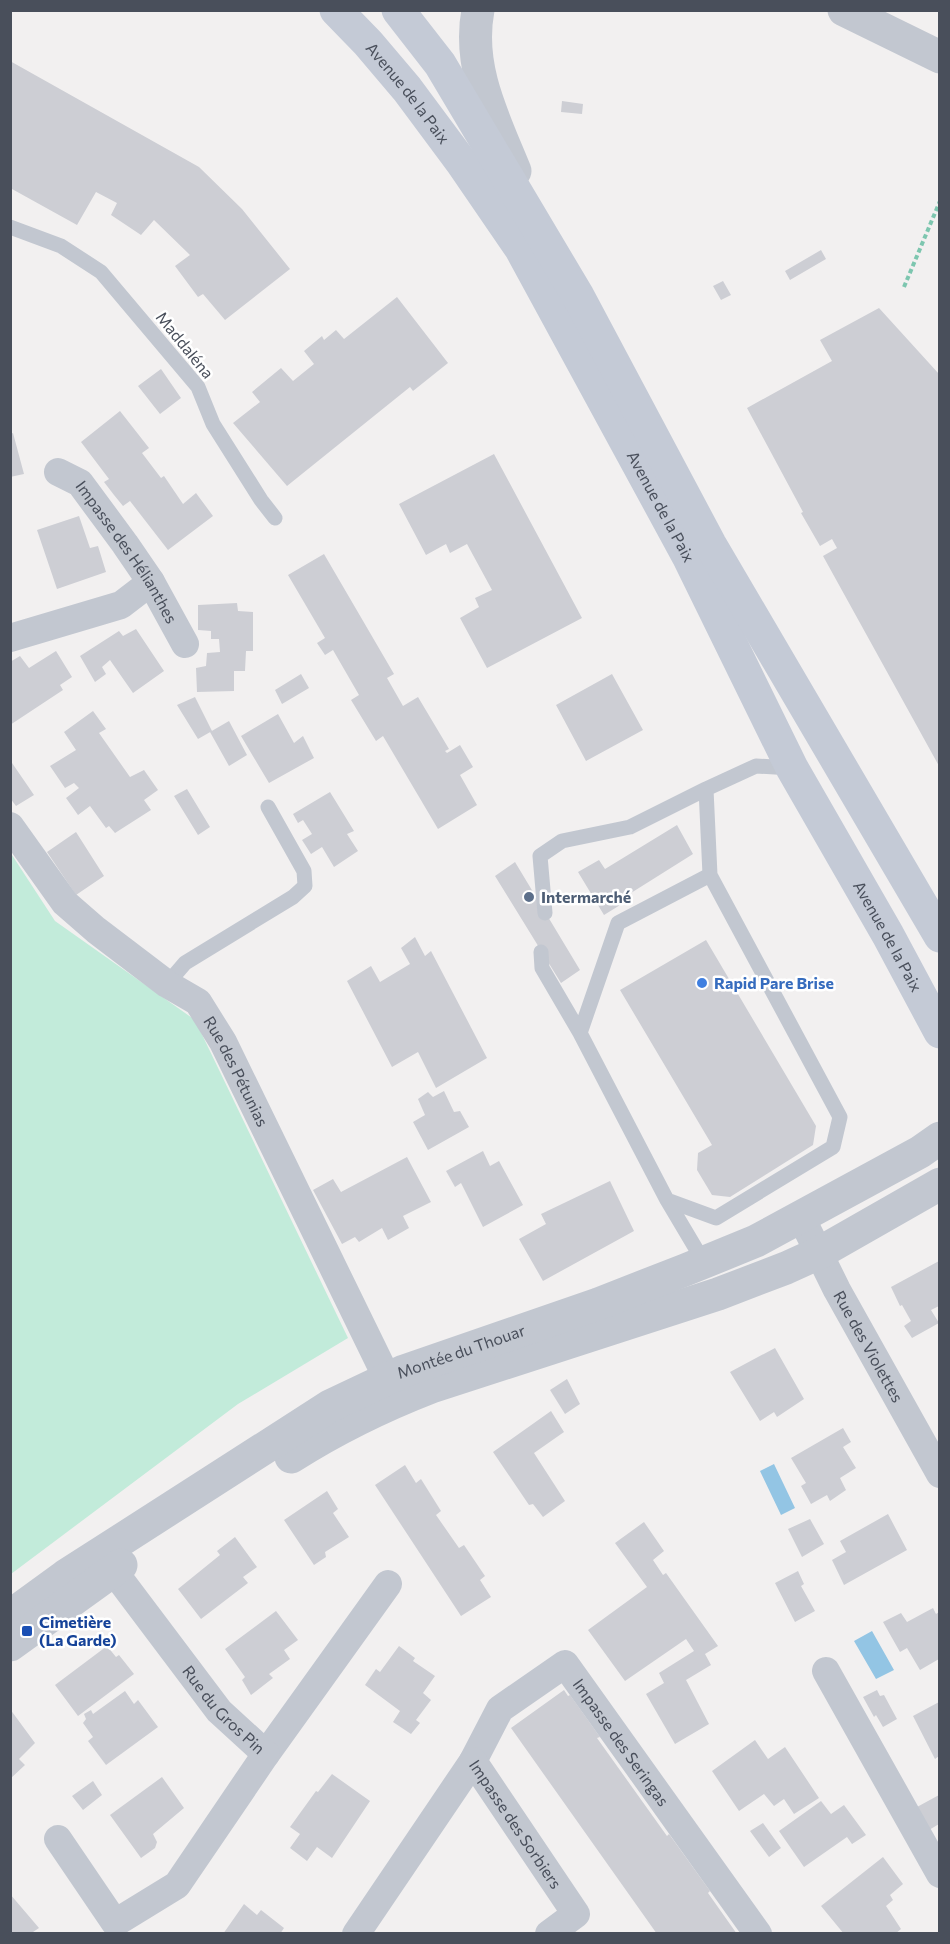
<svg xmlns="http://www.w3.org/2000/svg" width="950" height="1944" font-family="Commissioner,sans-serif">
  <rect width="100%" height="100%" fill="#f2f0f0"/>
  <!-- green -->
  <path fill="#c2ebda" d="M10,852L55,921L195,1020L348,1338L238,1404L11,1574Z"/>
  <!-- water -->
  <path fill="#93c5e4" d="M774,1464L795,1508L781,1515L760,1471Z
    M872,1631L894,1670L876,1679L854,1641Z"/>
  <!-- building -->
  <path fill="#cdced4" d="M10,61L199,167L242,209L290,269L225,320L203,294L198,297L175,266L190,255L154,220L141,235L111,215L117,203L96,192L77,225L12,189L10,193Z
    M562,101L583,104L582,114L561,112Z
    M821,250L826,259L790,280L785,271Z
    M723,281L731,295L721,300L713,286Z
    M397,297L448,363L413,391L410,387L287,486L233,423L260,402L252,392L281,368L293,381L314,364L304,351L322,336L324,340L336,330L344,339Z
    M879,308L939,374V766L823,556L837,548L832,539L820,546L801,513L803,512L747,408L832,361L820,340Z
    M161,369L181,398L160,414L138,386Z
    M120,411L149,448L142,453L161,478L164,476L183,504L196,493L213,516L168,550L130,501L123,506L114,495L104,482L109,479L81,442Z
    M13,433L24,474L10,477V434Z
    M494,454L582,618L487,668L460,618L479,607L475,598L492,590L467,544L450,553L446,544L426,555L399,504Z
    M79,516L90,548L98,546L106,572L57,589L37,530Z
    M324,554L394,674L387,678L403,706L418,697L449,749L445,751L447,753L460,745L473,767L460,775L477,805L438,829L383,736L376,741L351,700L359,695L333,650L325,655L317,643L325,638L288,575Z
    M237,603L238,611L253,612V651H246L245,671H234V691L197,692L196,668L206,666L207,653L220,652L219,639H211V631L198,630V605Z
    M136,629L164,671L133,693L110,660L102,667L106,674L95,682L80,656L119,631L123,636Z
    M56,651L72,677L60,685L63,690L10,725V662L20,656L29,668Z
    M301,674L309,688L282,704L275,690Z
    M612,674L643,730L586,761L556,705Z
    M195,697L212,731L198,739L177,705Z
    M93,711L106,729L99,733L130,777L144,770L158,790L144,800L151,810L115,833L109,826L106,828L90,806L78,815L66,798L79,788L74,783L65,788L50,766L76,750L64,732Z
    M278,714L294,743L303,736L314,758L269,783L241,736Z
    M229,721L247,755L229,766L210,732Z
    M10,760L34,795L16,806L10,798Z
    M187,789L210,827L198,835L174,796Z
    M330,792L354,831L347,834L358,851L334,867L322,847L311,854L302,840L312,834L303,820L298,823L293,814Z
    M677,825L693,854L623,898L625,902L604,915L578,872L599,860L605,869Z
    M76,832L104,876L76,895L47,852Z
    M515,862L580,970L561,983L495,876Z
    M415,937L425,956L431,951L487,1058L436,1088L418,1052L392,1067L347,981L371,966L380,982L410,964L401,948Z
    M706,940L816,1126L813,1145L730,1197L712,1195L697,1170L698,1153L712,1145L620,990Z
    M444,1091L454,1112L460,1111L469,1127L428,1150L413,1122L425,1115L418,1099L428,1092L433,1097Z
    M483,1151L490,1166L499,1161L523,1205L483,1227L461,1183L455,1187L446,1171Z
    M407,1157L431,1202L403,1216L409,1228L388,1240L382,1228L359,1242L355,1237L342,1244L313,1190L333,1179L341,1192Z
    M610,1181L634,1231L543,1281L519,1239L546,1224L541,1214Z
    M939,1261V1306L931,1310L939,1323L912,1338L904,1326L911,1321L902,1305L900,1306L891,1287Z
    M775,1348L804,1399L777,1417L774,1412L760,1421L730,1372Z
    M567,1379L580,1404L565,1414L550,1390Z
    M551,1411L564,1432L534,1453L565,1501L543,1517L533,1504L529,1505L493,1452Z
    M843,1428L851,1442L843,1447L856,1468L840,1478L846,1490L830,1501L827,1495L811,1504L801,1486L806,1483L791,1458Z
    M405,1465L416,1483L421,1479L441,1511L436,1515L459,1548L464,1545L485,1576L480,1580L491,1597L461,1616L375,1485Z
    M327,1491L338,1509L333,1513L349,1537L325,1552L326,1557L314,1565L284,1520Z
    M888,1514L907,1550L844,1585L832,1560L846,1552L840,1541Z
    M810,1519L824,1544L802,1557L788,1529Z
    M644,1522L664,1551L653,1560L663,1575L666,1573L718,1646L705,1654L711,1665L686,1680L709,1724L675,1744L646,1694L664,1683L659,1673L694,1651L686,1639L625,1681L588,1630L647,1587L615,1543Z
    M235,1537L257,1567L243,1577L248,1583L201,1619L178,1589L220,1555L217,1551Z
    M798,1571L804,1584L801,1586L815,1611L795,1622L775,1583Z
    M933,1608L936,1614L939,1612V1659L920,1670L907,1648L900,1652L883,1622L901,1613L907,1622Z
    M276,1611L298,1640L284,1650L290,1659L269,1674L273,1678L251,1695L242,1680L245,1677L225,1649Z
    M107,1646L116,1657L119,1655L134,1674L78,1716L55,1685Z
    M399,1646L415,1658L413,1661L435,1676L423,1693L431,1700L416,1720L420,1723L411,1734L393,1722L400,1711L365,1685L376,1669L380,1672Z
    M564,1690L568,1696L570,1695L600,1737L597,1738L667,1836L669,1834L710,1891L708,1893L737,1934H657L511,1728Z
    M877,1690L880,1696L884,1695L897,1719L883,1727L876,1715L874,1717L863,1697Z
    M125,1691L134,1704L138,1700L158,1727L106,1765L88,1741L93,1737L83,1723L86,1719L84,1714L91,1710L93,1714Z
    M939,1702V1756L935,1759L913,1716Z
    M10,1709L35,1743L19,1759L25,1765L10,1779Z
    M755,1740L768,1759L785,1747L819,1798L794,1814L784,1799L774,1806L764,1794L739,1811L712,1771Z
    M332,1774L370,1801L332,1858L317,1847L307,1861L290,1848L300,1834L290,1827L316,1791L318,1792Z
    M162,1777L184,1808L153,1834L157,1842L155,1848L141,1858L110,1815Z
    M93,1781L102,1795L83,1810L72,1796Z
    M939,1795V1824L929,1830L917,1807Z
    M821,1801L831,1814L844,1805L866,1835L852,1844L847,1837L804,1867L779,1831Z
    M763,1823L781,1848L769,1857L750,1831Z
    M883,1857L903,1884L890,1895L893,1900L886,1906L901,1929L895,1934H844L821,1906Z
    M10,1894L39,1928L33,1932L34,1934H10Z
    M244,1904L257,1915L261,1910L284,1928L280,1934H223Z"/>
  <g fill="none" stroke-linecap="round" stroke-linejoin="round">
    <!-- path -->
    <path stroke="#7dc6af" stroke-width="4" stroke-dasharray="4.5 3" stroke-linecap="butt" d="M904,287L940,201"/>
    <!-- service -->
    <path stroke="#c2c7d0" stroke-width="15" d="M10,227L61,246L101,272L198,387L213,424L261,500L275,518
      M545,913L540,856L562,841L630,827L706,789L756,766L792,768
      M541,952L542,968L580,1033
      M167,984L185,963L293,897L305,886L304,871L268,807
      M667,1200L716,1218L833,1147L840,1117L710,875
      M705,1264L667,1200L580,1033L618,923L710,875L706,789"/>
    <!-- minor -->
    <g stroke="#c2c7d0" stroke-width="28">
      <path id="s1" d="M58,472L80,483L125,544L151,582L185,644"/>
      <path d="M10,638L121,605L151,582"/>
      <path id="s2" d="M10,826L65,903L96,930L167,984L198,1002L223,1042L387,1378"/>
      <path id="s3" d="M801,1217L837,1290L940,1474"/>
      <path id="s4" d="M100,1553L219,1711L266,1754L388,1584"/>
      <path d="M826,1671L940,1874"/>
      <path id="s5" d="M473,1761L500,1709L565,1664L758,1934"/>
      <path d="M58,1839L115,1923L177,1885L266,1754"/>
      <path id="s6" d="M356,1934L473,1761L576,1914L549,1934"/>
    </g>
    <!-- tertiary -->
    <g stroke="#c2c7d0" stroke-width="33">
      <path d="M478,10C467,68 494,119 515,171"/>
      <path d="M844,10L940,57"/>
      <path d="M291,1457C335,1429 382,1406 431,1387L718,1294L786,1268L819,1253L940,1184"/>
      <path id="s7" d="M10,1616L65,1576L330,1406L404,1371L598,1304L685,1270L756,1241L920,1152L940,1138"/>
      <path d="M10,1645L121,1565"/>
    </g>
    <!-- secondary -->
    <g stroke="#c4cad6" stroke-width="33">
      <path id="s8" d="M336,10L368,43L407,89L462,163L521,249L688,556L792,768L888,935L940,1032"/>
      <path d="M398,10L440,64L578,296L710,544L940,936"/>
    </g>
  </g>
  <!-- markers -->
  <circle fill="#5c6f8a" stroke="#fff" stroke-width="2" cx="529" cy="897" r="6"/>
  <circle fill="#3f7fe0" stroke="#fff" stroke-width="2" cx="702" cy="983" r="6"/>
  <rect fill="#1a4fb4" stroke="#fff" stroke-width="2" x="21" y="1625" width="12" height="12" rx="3"/>
  <g text-anchor="middle" stroke-width="5" stroke-linejoin="round" paint-order="stroke">
    <!-- street labels -->
    <g font-size="16" fill="#494f5b" stroke="#fff">
      <text dy="6" stroke="none"><textPath href="#s8" startOffset="110">Avenue de la Paix</textPath></text>
      <text transform="translate(185 345) rotate(51)" y="6">Maddaléna</text>
      <text dy="6" stroke="none"><textPath href="#s8" startOffset="596">Avenue de la Paix</textPath></text>
      <text dy="6" stroke="none"><textPath href="#s1" startOffset="108">Impasse des Hélianthes</textPath></text>
      <text dy="6" stroke="none"><textPath href="#s8" startOffset="1082">Avenue de la Paix</textPath></text>
      <text dy="6" stroke="none"><textPath href="#s2" startOffset="340">Rue des Pétunias</textPath></text>
      <text dy="6" stroke="none"><textPath href="#s3" startOffset="146">Rue des Violettes</textPath></text>
      <text dy="6" stroke="none"><textPath href="#s7" startOffset="525">Montée du Thouar</textPath></text>
      <text dy="6" stroke="none"><textPath href="#s4" startOffset="200">Rue du Gros Pin</textPath></text>
      <text dy="6" stroke="none"><textPath href="#s5" startOffset="234">Impasse des Seringas</textPath></text>
      <text dy="6" stroke="none"><textPath href="#s6" startOffset="285">Impasse des Sorbiers</textPath></text>
    </g>
    <!-- service labels -->
    <g font-size="16" font-weight="bold" fill="#4e5e75" stroke="#fff" text-anchor="start">
      <text x="541" y="903">Intermarché</text>
    </g>
    <!-- shop labels -->
    <g font-size="16" font-weight="bold" fill="#366cbe" stroke="#fff" text-anchor="start">
      <text x="714" y="989">Rapid Pare Brise</text>
    </g>
    <!-- transit labels -->
    <g font-size="16" font-weight="bold" fill="#164399" stroke="#fff" text-anchor="start">
      <text x="39" y="1628">Cimetière<tspan x="39" dy="18">(La Garde)</tspan></text>
    </g>
  </g>
  <!-- border -->
  <rect width="950" height="1944" fill="none" stroke="#494f5b" stroke-width="24"/>
</svg>
